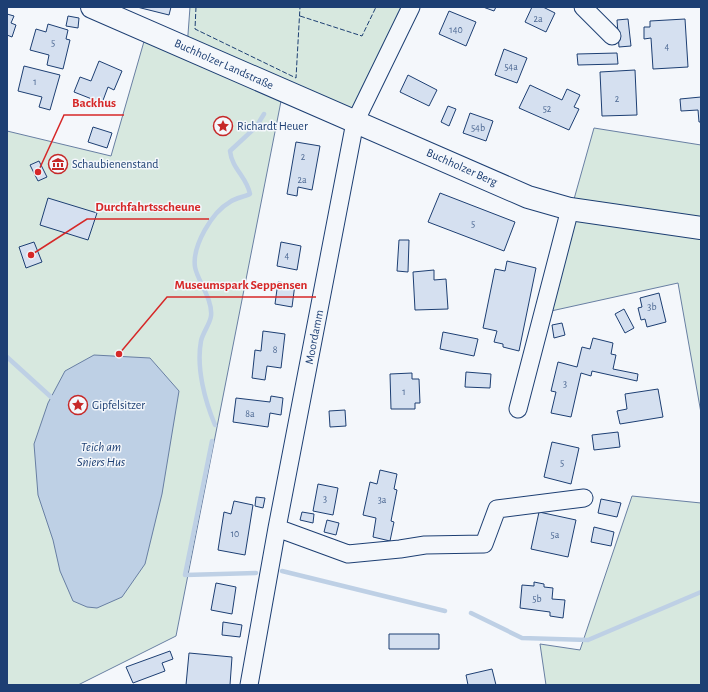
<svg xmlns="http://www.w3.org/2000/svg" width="708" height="692" font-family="'Alegreya Sans',sans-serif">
  <rect width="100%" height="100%" fill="#f4f7fb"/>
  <!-- green -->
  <path fill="#d7e8df" stroke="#687fa3" d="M190,7H411L355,122L283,91L176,636L78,685H7V131L111,156L147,31L187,48Z
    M594,128L701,145V413L678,283L542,313Z
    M632,496L701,503V685H546L540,644L580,650Z"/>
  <!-- water -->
  <path fill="#bed0e5" stroke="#687fa3" d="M94,355L150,358L179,391L162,494L145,564L122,597L97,608L87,607L73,601L60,571L53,540L38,495L34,444L48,403L65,371Z"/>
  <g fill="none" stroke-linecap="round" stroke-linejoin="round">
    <!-- stream -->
    <path stroke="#bed0e5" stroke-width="4.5" d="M7,357L51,397
      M215,425C205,401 196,368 201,341C203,332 210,324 211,316C213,299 197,280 195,267C192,246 212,212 230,202C235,198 244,197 250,194C247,177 232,169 230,151L256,127L264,114
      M212,441L185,575L256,573
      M282,571L445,611
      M471,613L522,638L588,640L701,592"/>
  </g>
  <!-- building -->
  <path fill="#d5e0f0" stroke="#1d3f73" d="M137,7H171L169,15Z
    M483,7H496L494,11Z
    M532,7H543L555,13L546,32L525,22Z
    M449,11L476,22L466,46L439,34Z
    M7,14L14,16L11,23L16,25L12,37L7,35Z
    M68,16L79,18L78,28L66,26Z
    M628,19L631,46L619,47L617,20Z
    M685,19L688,67L653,69L651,38L644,39V27H650V21Z
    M48,24L68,30L66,39L70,40L63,69L47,65L49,55L30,50L36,29L46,32Z
    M504,49L527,58L517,83L495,75Z
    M617,53L618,64L578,65L577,54Z
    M99,61L122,71L114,90L108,87L102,103L74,92L80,77L91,81Z
    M24,66L60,75L50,110L39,107L42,97L18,91Z
    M635,70L637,115L602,116L600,72Z
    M408,75L437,90L429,106L400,92Z
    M530,85L562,100L567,89L580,95L574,107L579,109L569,130L519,108Z
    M701,97V122H699L698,110L681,111L680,99Z
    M448,106L456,109L449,126L441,122Z
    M470,113L493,121L486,141L463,133Z
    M93,127L112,133L107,148L88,142Z
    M296,142L320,146L312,190L298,187L297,196L287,194Z
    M58,155L62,171L58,172L53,157Z
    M39,161L47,177L38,181L30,165Z
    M440,193L515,222L504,251L428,222Z
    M48,198L97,213L88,240L40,225Z
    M399,240H409L408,272L397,271Z
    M34,242L42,262L26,268L19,247Z
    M281,242L301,246L297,270L277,266Z
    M507,261L536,268L519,351L503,347V344L494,342L497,331L483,328L495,269L505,271Z
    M434,270V280L446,279L448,309L415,310L413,272Z
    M278,282L295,284L292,307L275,304Z
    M659,293L666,322L647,327L645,319L641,320L638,308L642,307L640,298Z
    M624,309L634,328L625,333L615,314Z
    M562,323L565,335L554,338L552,325Z
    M263,331L285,334L281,368L267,366L265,380L252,378L255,350L261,351Z
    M443,332L478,339L474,356L440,349Z
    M593,338L613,343L611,354L616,355L613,369L638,374L637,381L592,371L591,376L581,373L571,417L551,413L556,392L551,391L558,362L577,367L582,347L590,349Z
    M466,372L491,374L490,388L465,387Z
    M412,373V379H419L420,403H415V409H391L390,374Z
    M658,389L663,417L620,424L617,411L627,409L625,394Z
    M271,396L283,398L281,415L270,413L268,427L233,422L236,398L270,402Z
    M345,410L346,426L330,427L329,411Z
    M618,432L620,447L594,450L592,435Z
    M552,442L579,448L571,484L544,477Z
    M380,470L397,474L394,489L397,490L391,521L394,522L390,541L373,537L376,518L363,515L370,482L377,484Z
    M318,484L338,488L333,515L313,511Z
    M256,497L265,498L263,508L255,506Z
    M601,499L621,503L617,517L598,513Z
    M234,501L253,505L245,555L218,550L224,512L231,514Z
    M302,512L314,514L313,523L300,520Z
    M539,512L576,520L568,557L531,549Z
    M327,520L339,523L336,535L324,532Z
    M594,527L614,532L611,546L591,542Z
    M534,582L544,584V587L553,588L552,599L565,600L563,618L550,616V612L520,608L522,585L534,586Z
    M216,583L236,587L232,614L211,610Z
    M223,622L242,625L240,637L222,635Z
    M389,634H439V649H389Z
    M170,651L173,659L162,663L165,671L133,683L126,667Z
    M189,653L232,657L230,685H186Z
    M492,669L496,685H468L466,675Z"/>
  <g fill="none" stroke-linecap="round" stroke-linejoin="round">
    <!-- minor casing -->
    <g stroke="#1d3f73" stroke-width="19">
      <path id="minor" d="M583,7L612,36
        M518,409L570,209
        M277,528L348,554L400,549L425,545L484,544L497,509L584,498
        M249,685L277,528L355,122L411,7"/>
    </g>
    <!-- major casing -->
    <g stroke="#1d3f73" stroke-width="24">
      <path id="major" d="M92,7L528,197L570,209L701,228"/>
    </g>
    <!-- minor -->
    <use href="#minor" stroke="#f4f7fb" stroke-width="17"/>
    <!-- major -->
    <use href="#major" stroke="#f4f7fb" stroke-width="22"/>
    <!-- fence -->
    <path stroke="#1d3f73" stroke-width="1" stroke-dasharray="5 2" stroke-linecap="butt" d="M196,7L195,29L296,78L300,7
      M300,16L362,36L376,7"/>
  </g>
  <!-- icons -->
  <defs>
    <g id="sight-ring" transform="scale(1)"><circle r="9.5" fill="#f4f7fb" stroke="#c62828" stroke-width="1.5"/><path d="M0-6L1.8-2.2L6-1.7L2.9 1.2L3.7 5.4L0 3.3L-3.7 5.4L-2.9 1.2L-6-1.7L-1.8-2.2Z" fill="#c62828"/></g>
    <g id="museum-ring" transform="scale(1)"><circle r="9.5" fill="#f4f7fb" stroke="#c62828" stroke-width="1.5"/><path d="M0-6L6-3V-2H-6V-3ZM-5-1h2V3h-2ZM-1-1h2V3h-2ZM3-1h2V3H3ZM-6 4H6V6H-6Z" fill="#c62828"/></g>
  </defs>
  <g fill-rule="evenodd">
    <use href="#sight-ring" x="223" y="126"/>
    <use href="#museum-ring" x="58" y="164"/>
    <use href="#sight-ring" x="78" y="405"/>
  </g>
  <g text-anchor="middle" stroke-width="3" stroke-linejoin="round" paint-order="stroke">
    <!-- number labels -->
    <g font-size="10" fill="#4b6792">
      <text x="538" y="22">2a</text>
      <text x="456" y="33">140</text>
      <text x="53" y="46">5</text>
      <text x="667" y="50">4</text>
      <text x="511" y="70">54a</text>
      <text x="35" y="85">1</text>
      <text x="617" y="102">2</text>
      <text x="547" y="112">52</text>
      <text x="478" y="131">54b</text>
      <text x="303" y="160">2</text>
      <text x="302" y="183">2a</text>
      <text x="473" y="227">5</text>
      <text x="287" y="259">4</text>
      <text x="652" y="310">3b</text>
      <text x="275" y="353">8</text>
      <text x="565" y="387">3</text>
      <text x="404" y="395">1</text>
      <text x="250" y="417">8a</text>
      <text x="562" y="466">5</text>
      <text x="325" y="502">3</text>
      <text x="382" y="503">3a</text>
      <text x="235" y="537">10</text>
      <text x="555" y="538">5a</text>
      <text x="537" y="602">5b</text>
    </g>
    <!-- street labels -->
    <g font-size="12" fill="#1d3f73" stroke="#f4f7fb">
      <text transform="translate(224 64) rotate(24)" y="4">Buchholzer Landstraße</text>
      <text transform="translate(462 167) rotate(24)" y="4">Buchholzer Berg</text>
      <text transform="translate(314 337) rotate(-79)" y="4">Moordamm</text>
    </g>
    <!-- poi labels -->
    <g font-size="12" fill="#1d3f73" stroke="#f4f7fb" text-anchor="start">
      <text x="237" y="130">Richardt Heuer</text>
      <text x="72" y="168">Schaubienenstand</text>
      <text x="92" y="409">Gipfelsitzer</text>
    </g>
    <!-- water labels -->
    <g font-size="13" font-style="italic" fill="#1d3f73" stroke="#f4f7fb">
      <text x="101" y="451">Teich am<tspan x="101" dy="15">Sniers Hus</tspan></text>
    </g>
  </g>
  <!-- callouts -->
  <path fill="none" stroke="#d62828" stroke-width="1.5" d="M38 172L64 115H124M31 255L87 219H209M119 354L167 297H316"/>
  <g fill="#d62828" stroke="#f4f7fb" stroke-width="1.5">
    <circle cx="38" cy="172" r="4"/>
    <circle cx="31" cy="255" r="4"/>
    <circle cx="119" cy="354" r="4"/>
  </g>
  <g font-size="13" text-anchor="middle" font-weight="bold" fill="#d62828" stroke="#f4f7fb" stroke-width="3" stroke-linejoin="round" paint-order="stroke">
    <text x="94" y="107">Backhus</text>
    <text x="148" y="211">Durchfahrtsscheune</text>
    <text x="241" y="289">Museumspark Seppensen</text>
  </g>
  <!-- border -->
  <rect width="708" height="692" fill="none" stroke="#1d3f73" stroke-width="16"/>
</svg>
